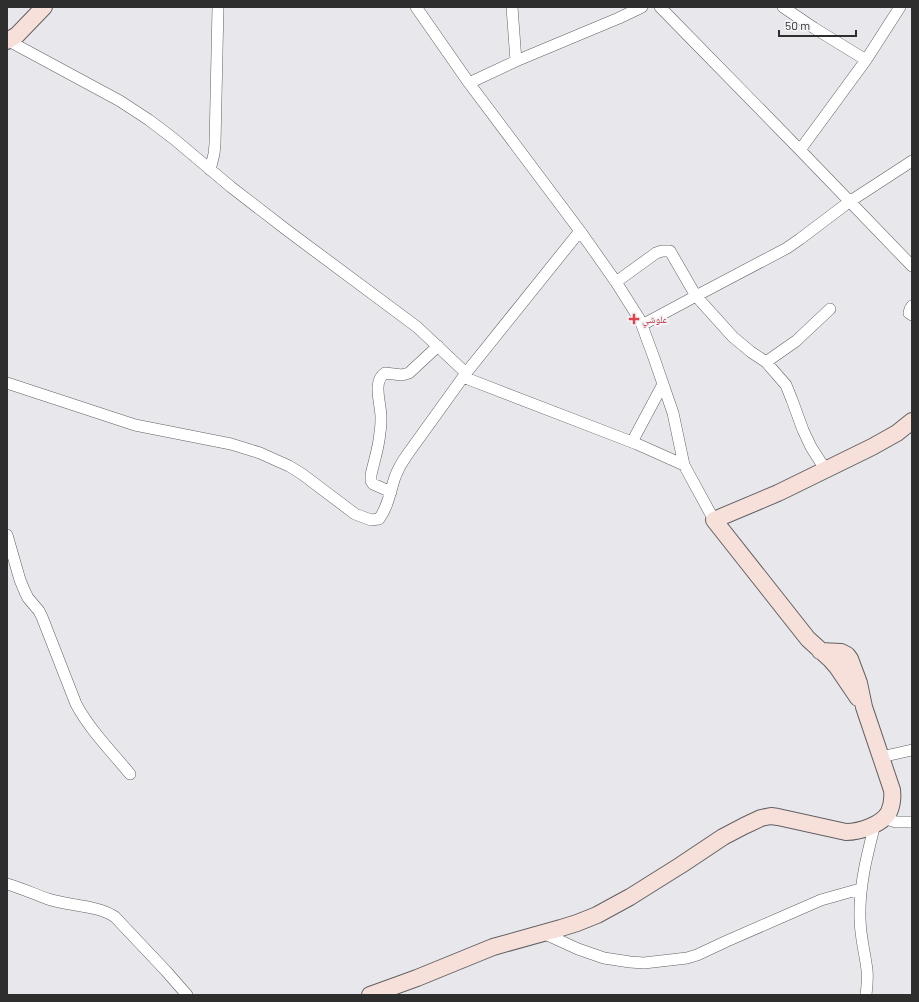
<svg xmlns="http://www.w3.org/2000/svg" width="919" height="1002" font-family="Barlow,'Noto Naskh Arabic',sans-serif">
  <rect width="100%" height="100%" fill="#e8e8ec"/>
  <g fill="none" stroke-linecap="round" stroke-linejoin="round">
    <!-- street casing -->
    <g stroke="#616164" stroke-width="12">
      <path id="street" d="M416,7L469,83L580,231L616,282L640,320L654,358L673,413L684,465L714,520
        M512,7L516,61
        M660,7L800,150L912,266
        M783,7L814,28L866,60
        M7,40L120,101L149,120L174,139L231,187L288,231L417,327L466,373
        M469,83L516,61L619,18L642,7
        M800,150L866,60L900,7
        M210,170L214,154L215,144L218,7
        M616,282L656,253L662,251H670L696,296L733,337L751,352L766,362L786,385L792,400L803,430L811,447L825,469
        M912,306L910,309L909,313L912,315
        M642,325L696,296L787,248L800,239L849,202L912,161
        M766,362L796,341L830,309
        M463,377L637,444L684,465
        M7,383L135,425L231,444L260,453L289,466L302,474L355,514L371,520L379,519C388,507 390,492 395,477C398,469 402,462 407,455L466,373L580,231
        M632,442L663,384
        M391,492L373,484L371,481V475C374,461 379,447 380,432C381,427 381,422 381,417C381,404 372,381 385,373L402,375L409,373L438,346
        M7,535L20,580L25,592L28,598L39,611L42,617L76,704C90,730 111,751 130,774
        M881,757L912,750
        M884,818L896,822H912
        M7,884C21,888 34,894 48,899C69,906 98,905 115,917L166,971L187,995
        M543,933L578,949L604,958L630,962L644,963L687,958L697,955L727,941L782,917L821,900L860,889
        M866,995C867,987 868,979 867,970C865,953 860,936 860,918C859,886 867,855 875,824"/>
    </g>
    <!-- secondary casing -->
    <g stroke="#616164" stroke-width="18">
      <path id="secondary" d="M7,41L17,35L44,7
        M858,698L837,667L830,659L808,639L714,520L778,493L872,447L897,433L912,421
        M370,995L417,978L493,947L561,928L577,923L597,915L630,897L681,865L723,837L744,826L761,818L771,816L778,817L846,832C859,832 882,825 889,812C892,805 893,798 892,790L864,707L859,683L850,659L847,655L841,652L820,651"/>
    </g>
    <!-- street -->
    <use href="#street" stroke="#fff" stroke-width="11"/>
    <!-- secondary -->
    <use href="#secondary" stroke="#f7dfda" stroke-width="16"/>
  </g>
  <!-- markers -->
  <path fill="#e0444e" stroke="#f5f5f9" stroke-width="1.5" d="M632 313h4v4h4v4h-4v4h-4v-4h-4v-4h4z"/>
  <g text-anchor="middle" stroke-width="4" stroke-linejoin="round" paint-order="stroke">
    <!-- health labels -->
    <g font-size="10" fill="#be3a42" stroke="#f5f5f9" text-anchor="start">
      <text x="642" y="323">علوشي</text>
    </g>
  </g>
  <!-- border -->
  <rect width="919" height="1002" fill="none" stroke="#2e2e2f" stroke-width="16"/>
  <!-- scale -->
  <path d="M779 30v6h77v-6" fill="none" stroke="#2e2e2f" stroke-width="2"/>
  <text x="785" y="30" font-size="12" fill="#2e2e2f" stroke="#f5f5f9" stroke-width="3" paint-order="stroke">50 m</text>
</svg>
